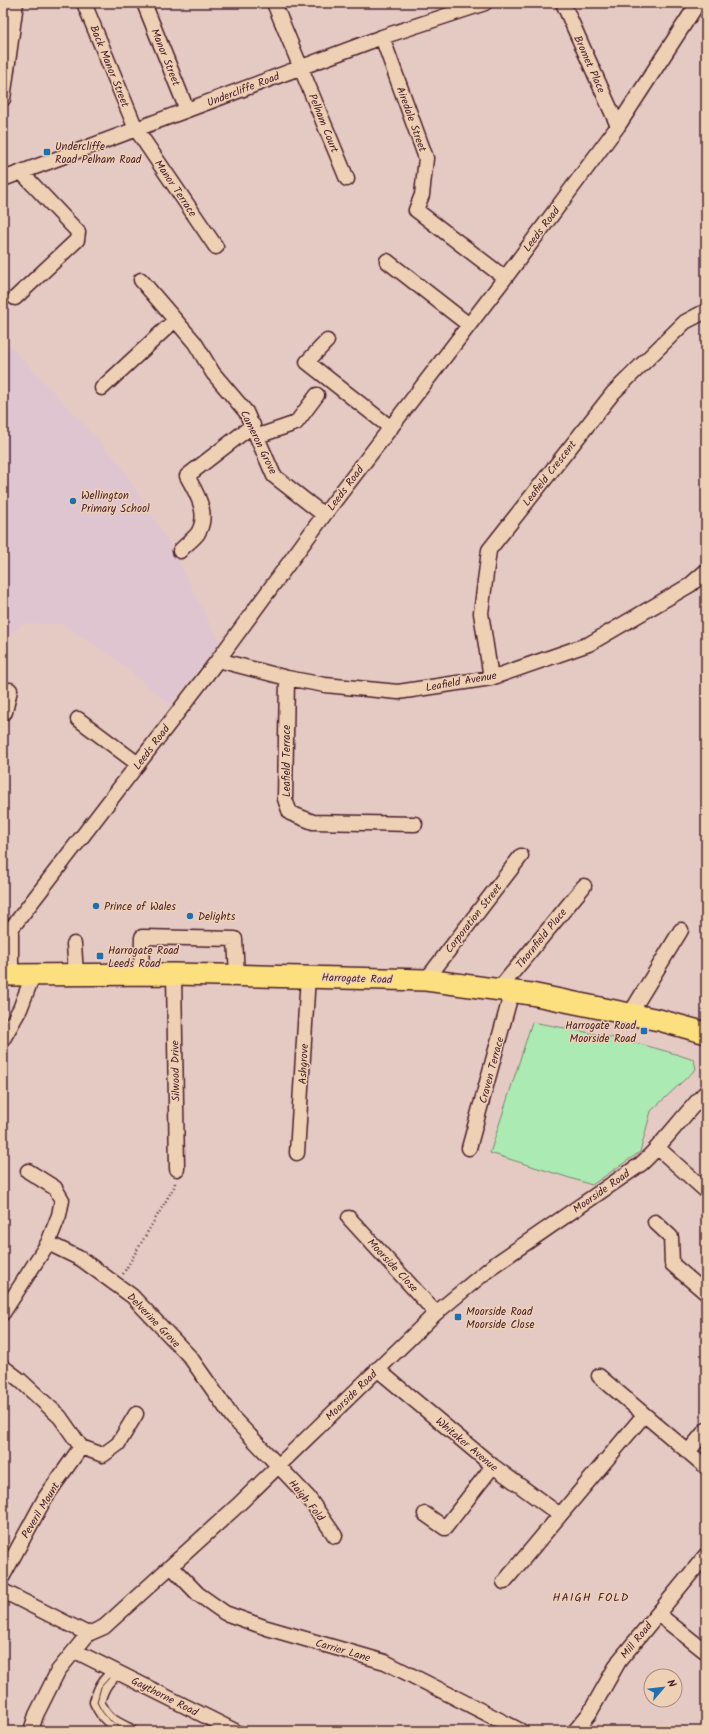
<svg xmlns="http://www.w3.org/2000/svg" width="709" height="1734" font-family="Kalam,sans-serif">
  <rect width="100%" height="100%" fill="#e5cac4"/>
  <filter id="ink" filterUnits="userSpaceOnUse"><feTurbulence type="fractalNoise" baseFrequency=".025" numOctaves="2"/><feDisplacementMap in="SourceGraphic" scale="8" xChannelSelector="R" yChannelSelector="G"/><feConvolveMatrix kernelMatrix="1 2 1 2 8 2 1 2 1" color-interpolation-filters="sRGB"/></filter>
  <g filter="url(#ink)">
    <!-- built -->
    <path fill="#dfc5cf" d="M3,338L118,461L168,541L220,643L170,705L113,657L61,624H23L3,641Z"/>
    <!-- green -->
    <path fill="#abeab2" stroke="#7a846e" d="M532,1022C587,1032 642,1042 694,1060L696,1069L651,1111L640,1152L592,1185L490,1153Z"/>
    <g fill="none" stroke-linecap="round" stroke-linejoin="round">
      <!-- minor casing -->
      <g stroke="#4a1f2b" stroke-width="17">
        <path id="minor" d="M84,3L136,129L216,247
          M144,3L187,110
          M274,3L347,179
          M563,3L618,126
          M382,37L426,158L422,195L416,210L505,278
          M3,99L16,3
          M3,179L382,37L485,3
          M387,261L469,325
          M141,280L195,343L213,373L246,412L274,476L324,515
          M15,298L77,240L78,232L21,172
          M327,341L307,362L391,428
          M102,388L175,320
          M258,436L296,423L317,395
          M180,551C185,545 194,539 198,533C210,513 196,493 187,476L253,425
          M218,660L287,678L325,685L398,692L491,678L589,644L690,585L706,571
          M287,678L285,799L290,813L313,822L415,824
          M491,678L481,613L489,550L613,393L685,322L706,311
          M3,713L5,712L10,690
          M78,719L138,764
          M74,944L76,974
          M141,974L142,937L235,939L237,975
          M174,974L177,1169
          M11,975V929L218,660L324,515L505,278L618,126L698,3
          M426,980L521,856
          M499,989L584,886
          M630,1014L681,930
          M3,1039L20,1009L33,975
          M469,1148L512,991
          M658,1148L706,1191
          M297,1153L308,976
          M28,1171L55,1188L62,1200L59,1215L48,1243
          M349,1218L436,1313
          M655,1222L671,1237L672,1264L706,1293
          M3,1313L48,1243L81,1259L132,1296L190,1357L233,1418L308,1497L335,1536
          M3,1367L20,1380L60,1417L81,1447L45,1498L3,1576
          M377,1369L493,1466L560,1515
          M599,1376L706,1467
          M81,1447L103,1455L118,1444L136,1414
          M688,1452L706,1430
          M425,1514L445,1528L493,1466
          M171,1566L198,1594L225,1613L267,1628L385,1662L521,1731
          M504,1582L644,1415
          M3,1591L88,1634
          M658,1614L706,1652
          M75,1651L235,1731
          M117,1672C105,1680 101,1688 97,1702C105,1719 112,1723 129,1731
          M31,1731L36,1715L58,1671L88,1634L104,1627L237,1506L436,1313L494,1265L641,1164C665,1142 683,1115 706,1092
          M575,1731L589,1714L619,1661L706,1555"/>
      </g>
      <!-- highway casing -->
      <g stroke="#4a1f2b" stroke-width="24">
        <path id="highway" d="M3,975L174,974L426,980L531,994L659,1020L706,1033"/>
      </g>
      <!-- path -->
      <path stroke="#4a1f2b" stroke-width="2.5" stroke-dasharray="1 3" stroke-linecap="butt" d="M123,1274L174,1187L175,1183"/>
      <!-- minor -->
      <use href="#minor" stroke="#eed1b5" stroke-width="14"/>
      <!-- highway -->
      <use href="#highway" stroke="#fce080" stroke-width="21"/>
      <!-- tram -->
      <path stroke="#4a1f2b" stroke-width="1" d="M109,1678L101,1687L97,1702C105,1719 112,1723 129,1731"/>
    </g>
  </g>
  <!-- markers -->
  <g fill="#1f6fb2" stroke="#eed1b5" stroke-width="1.5">
    <rect x="43" y="148" width="8" height="8" rx="2"/>
    <circle cx="73" cy="501" r="4"/>
    <circle cx="96" cy="906" r="4"/>
    <circle cx="190" cy="916" r="4"/>
    <rect x="96" y="952" width="8" height="8" rx="2"/>
    <rect x="640" y="1027" width="8" height="8" rx="2"/>
    <rect x="454" y="1313" width="8" height="8" rx="2"/>
  </g>
  <g text-anchor="middle" stroke-width="3" stroke-linejoin="round" paint-order="stroke">
    <!-- street labels -->
    <g font-size="11" fill="#4a1f2b" stroke="#eed1b5">
      <text transform="translate(166 57) rotate(68)" y="4">Manor Street</text>
      <text transform="translate(590 64) rotate(66)" y="4">Bromet Place</text>
      <text transform="translate(110 66) rotate(68)" y="4">Back Manor Street</text>
      <text transform="translate(243 89) rotate(-21)" y="4">Undercliffe Road</text>
      <text transform="translate(412 119) rotate(70)" y="4">Airedale Street</text>
      <text transform="translate(324 123) rotate(68)" y="4">Pelham Court</text>
      <text transform="translate(176 188) rotate(56)" y="4">Manor Terrace</text>
      <text transform="translate(541 229) rotate(-53)" y="4">Leeds Road</text>
      <text transform="translate(259 442) rotate(64)" y="4">Cameron Grove</text>
      <text transform="translate(549 473) rotate(-52)" y="4">Leafield Crescent</text>
      <text transform="translate(345 488) rotate(-53)" y="4">Leeds Road</text>
      <text transform="translate(461 681) rotate(-10)" y="4">Leafield Avenue</text>
      <text transform="translate(151 747) rotate(-53)" y="4">Leeds Road</text>
      <text transform="translate(286 761) rotate(-90)" y="4">Leafield Terrace</text>
      <text transform="translate(473 918) rotate(-52)" y="4">Corporation Street</text>
      <text transform="translate(541 938) rotate(-51)" y="4">Thornfield Place</text>
      <text transform="translate(357 978) rotate(2)" y="4">Harrogate Road</text>
      <text transform="translate(303 1064) rotate(-87)" y="4">Ashgrove</text>
      <text transform="translate(491 1070) rotate(-75)" y="4">Craven Terrace</text>
      <text transform="translate(175 1071) rotate(-91)" y="4">Silwood Drive</text>
      <text transform="translate(601 1191) rotate(-35)" y="4">Moorside Road</text>
      <text transform="translate(393 1265) rotate(47)" y="4">Moorside Close</text>
      <text transform="translate(154 1320) rotate(46)" y="4">Delverine Grove</text>
      <text transform="translate(351 1395) rotate(-44)" y="4">Moorside Road</text>
      <text transform="translate(467 1444) rotate(40)" y="4">Whitaker Avenue</text>
      <text transform="translate(307 1500) rotate(51)" y="4">Haigh Fold</text>
      <text transform="translate(40 1510) rotate(-59)" y="4">Peveril Mount</text>
      <text transform="translate(636 1640) rotate(-51)" y="4">Mill Road</text>
      <text transform="translate(343 1650) rotate(16)" y="4">Carrier Lane</text>
      <text transform="translate(165 1696) rotate(27)" y="4">Gaythorne Road</text>
    </g>
    <!-- poi labels -->
    <g font-size="11" fill="#4a1f2b" stroke="#eed1b5" text-anchor="start">
      <text x="55" y="150">Undercliffe<tspan x="55" dy="13">Road Pelham Road</tspan></text>
      <text x="81" y="499">Wellington<tspan x="81" dy="13">Primary School</tspan></text>
      <text x="104" y="910">Prince of Wales</text>
      <text x="198" y="920">Delights</text>
      <text x="108" y="954">Harrogate Road<tspan x="108" dy="13">Leeds Road</tspan></text>
      <text x="636" y="1029" text-anchor="end">Harrogate Road<tspan x="636" dy="13">Moorside Road</tspan></text>
      <text x="466" y="1315">Moorside Road<tspan x="466" dy="13">Moorside Close</tspan></text>
    </g>
    <!-- neighbourhood labels -->
    <g font-size="12" letter-spacing="1" fill="#4a1f2b" stroke="#eed1b5">
      <text x="591" y="1601">HAIGH FOLD</text>
    </g>
  </g>
  <!-- margin -->
  <rect width="709" height="1734" fill="none" stroke="#eed1b5" stroke-width="16"/>
  <rect x="8" y="8" width="693" height="1718" fill="none" stroke="#4a1f2b" stroke-width="1.5" filter="url(#ink)"/>
  <!-- north arrow -->
  <g transform="translate(663 1688) rotate(62)"><circle r="19" fill="#eed1b5" stroke="#ac8a7e"/>
  <path d="M0-3L7 15L0 10L-7 15Z" fill="#1f6fb2"/>
  <text y="-6" font-size="11" font-weight="bold" text-anchor="middle" fill="#4a1f2b">N</text>
  </g>
</svg>
